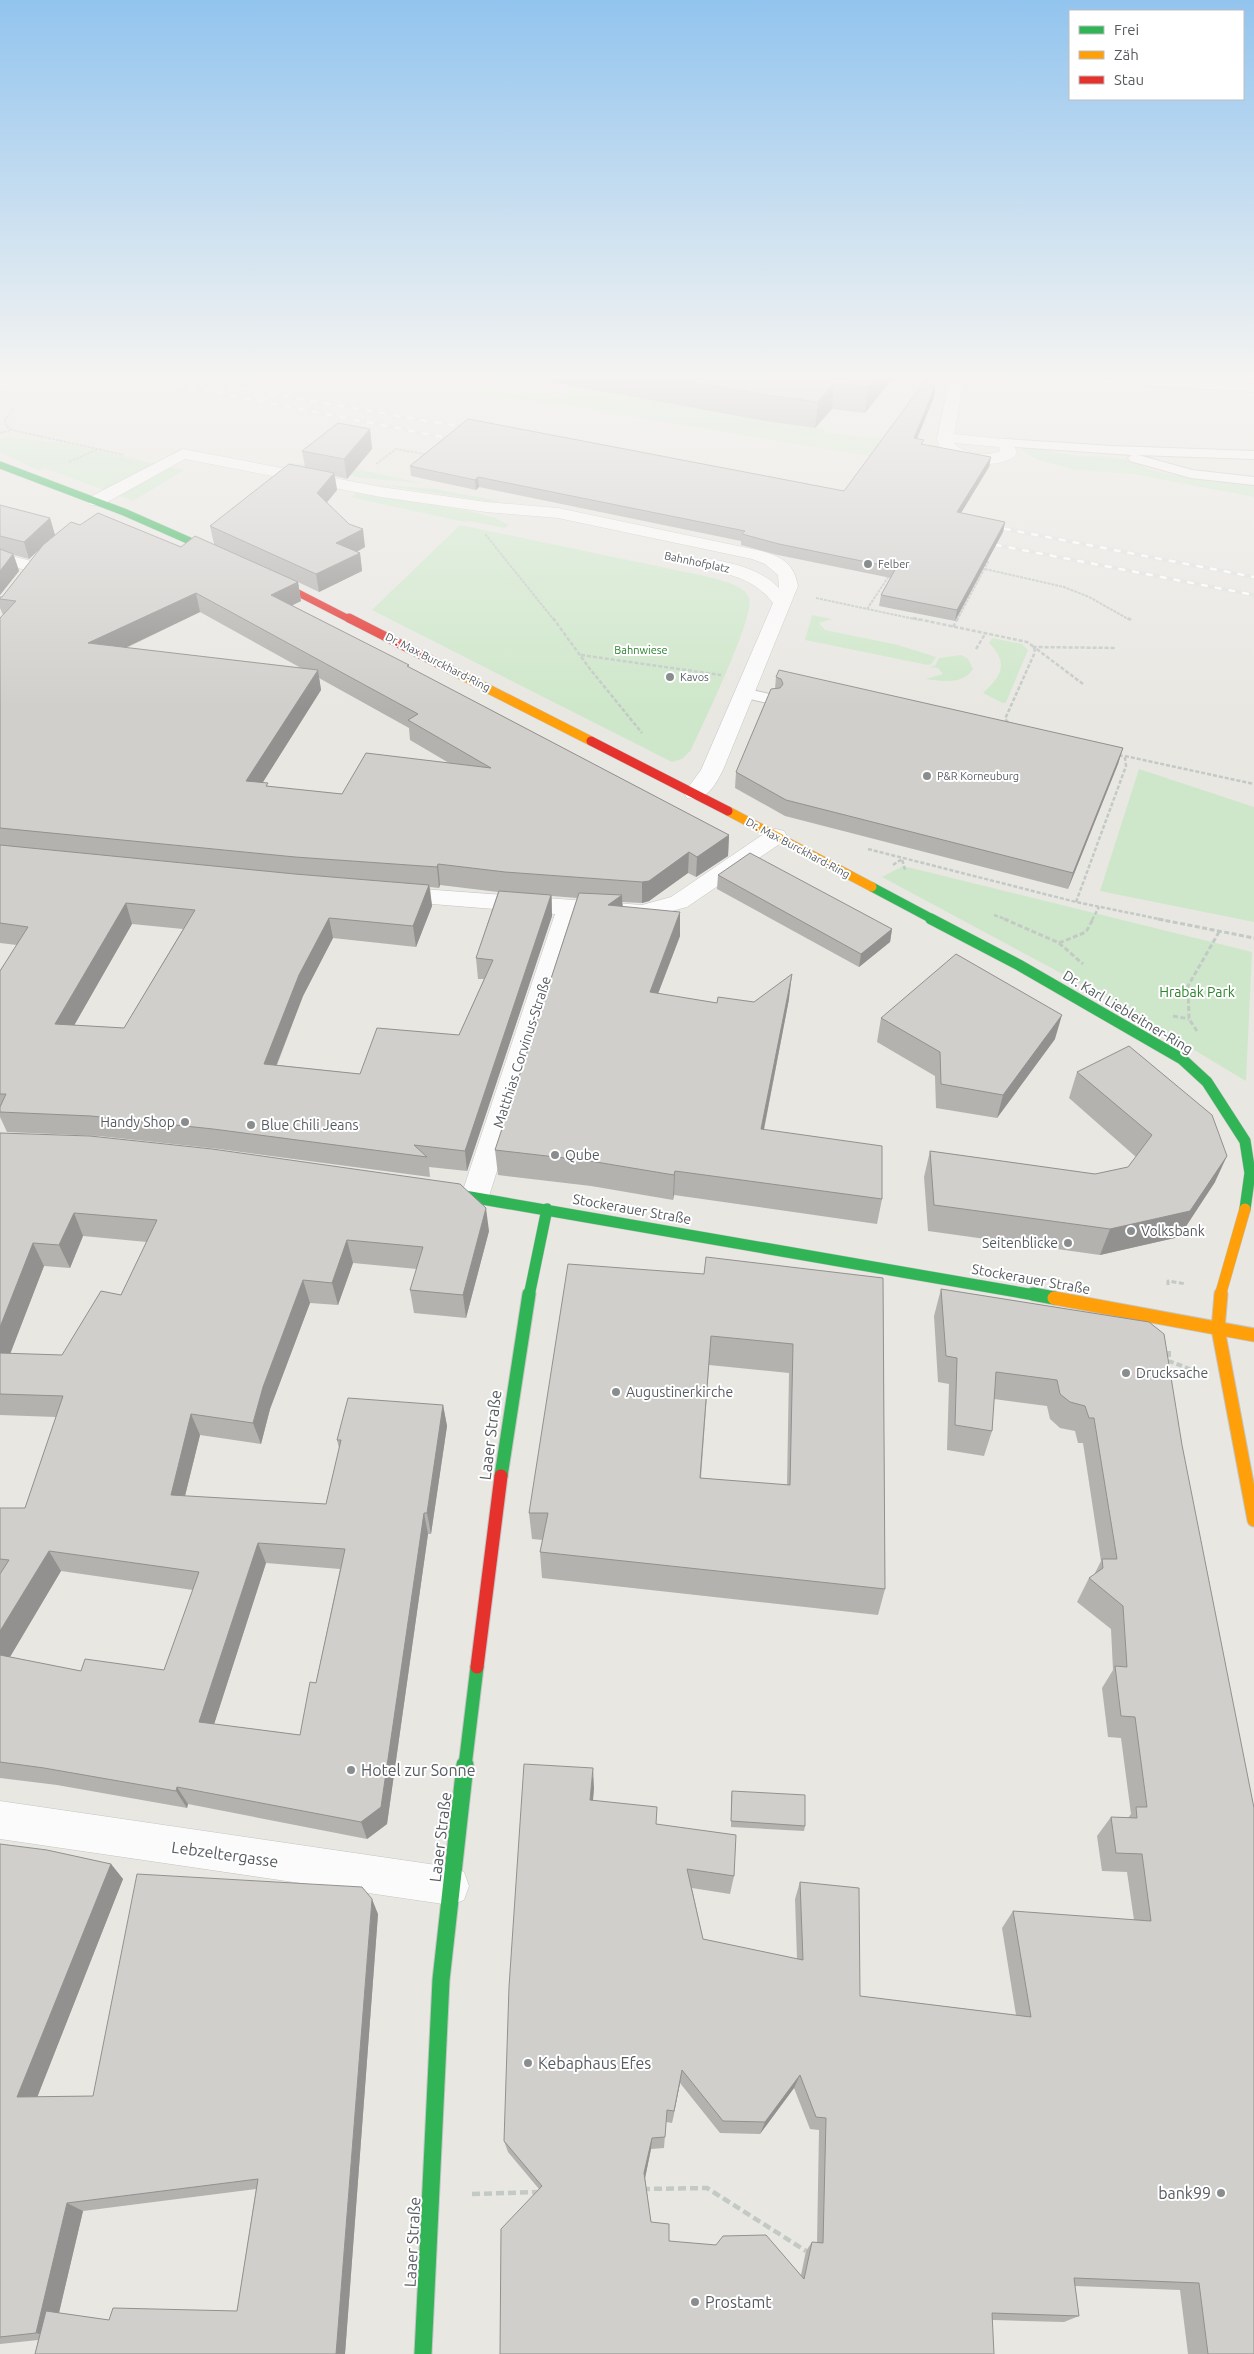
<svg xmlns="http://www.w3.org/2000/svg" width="1254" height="2354" font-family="Ubuntu,sans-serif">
  <rect width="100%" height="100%" fill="#e8e7e2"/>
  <!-- green -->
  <path fill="#cee7ca" d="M574,386L765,421L825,429L824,432L861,437L908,438L875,457L558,404L476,395L485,389L563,398Z
    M8,437L67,444L184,470L133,501L45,468L39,471L0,452V439Z
    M1040,447C1063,459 1097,454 1123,459C1135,461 1146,469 1159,472C1189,480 1223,481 1254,484V497L1133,474L1075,470L1038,460L1021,450L1025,448Z
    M293,463L360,470L426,484L364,478L291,465Z
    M374,484L435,489L500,501L492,502Z
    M357,493L469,511L495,518L509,525L505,528L469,521L465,522L350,497Z
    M460,525L714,578C725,582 745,586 749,598C756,615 701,728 691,750L682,759L672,762L372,610Z
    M812,615L832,619L819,623L825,630L898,645L936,657L931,664L928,665L805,640Z
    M992,638L1022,644L1028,650L1006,702L1003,703L983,693C1002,676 1009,663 989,643Z
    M961,655L968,659L973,669C963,685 942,681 926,679L943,674L938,668L929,667L935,666L939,658Z
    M1139,769L1254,807V922L1100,891Z
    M903,866L1252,952L1246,1081L1111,1000L882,877Z"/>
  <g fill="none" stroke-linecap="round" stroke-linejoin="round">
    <!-- lane casing -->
    <g stroke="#c4c5c4" stroke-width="2">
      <path id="lane" d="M1097,379H1165L1254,384V392L1103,383Z
        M1006,439L1112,446L1254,451V459L1138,455L1192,470L1254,477V485L1191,478L1130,461L1128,458L1132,455L1001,446L999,443L1001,440Z
        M743,688L778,696L780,699L778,702L772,704L737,696L735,693L737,690Z"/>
    </g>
    <!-- street casing -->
    <g stroke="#c4c5c4" stroke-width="1">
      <path id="street" d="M0,379H18L5,389L0,391Z
        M950,379H964L954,434L1012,440L1017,453C1004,472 955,463 940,449L937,438ZM954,443L999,447L1000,451C988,457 963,454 954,443Z
        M183,449L381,487L486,502L558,508L757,550C779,555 794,562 798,586L723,770C715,785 707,802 687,798L684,793L701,770L773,603C754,578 728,574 699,567L696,563L699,559L705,558C732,563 759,568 779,588L778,575L765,564L752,559L558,518L486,512L381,497L185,459L102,505H90L88,501L90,497Z
        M0,553L39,563L42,567L39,571L33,572L0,563Z
        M776,829L784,831L787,836L784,841L687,907L642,919L578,916L489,1196L485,1203L475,1207L465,1203L461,1196L555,914L395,901L387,899L383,894L387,889L395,887L642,905L671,897L768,831Z
        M0,1801L450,1867L464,1872L469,1886L464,1900L450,1905L0,1839Z"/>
    </g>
    <!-- fast-far4 casing -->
    <g stroke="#c4c5c4" stroke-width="8">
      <path id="fast-far4" d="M0,465L124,512L224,556"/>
    </g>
    <!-- fast-far3 casing -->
    <g stroke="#c4c5c4" stroke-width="10">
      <path id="fast-far3" d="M872,887L934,920"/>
    </g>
    <!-- fast-far2 casing -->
    <g stroke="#c4c5c4" stroke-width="12">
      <path id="fast-far2" d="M931,919L1019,965L1182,1059L1207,1082L1245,1141L1250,1173L1245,1209
        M436,1191L1040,1296
        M529,1296L547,1209"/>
    </g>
    <!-- fast-far1 casing -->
    <g stroke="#c4c5c4" stroke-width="15">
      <path id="fast-far1" d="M1033,1294L1054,1298
        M501,1476L529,1294
        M465,1766L477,1667"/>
    </g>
    <!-- fast casing -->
    <g stroke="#c4c5c4" stroke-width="19">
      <path id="fast" d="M423,2354L441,1980L465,1765"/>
    </g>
    <!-- slow-far2 casing -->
    <g stroke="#c4c5c4" stroke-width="10">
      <path id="slow-far2" d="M451,670L591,741
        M728,811L872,887"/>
    </g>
    <!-- slow-far1 casing -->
    <g stroke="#c4c5c4" stroke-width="12">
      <path id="slow-far1" d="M1220,1296L1245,1209"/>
    </g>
    <!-- slow casing -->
    <g stroke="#c4c5c4" stroke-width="15">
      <path id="slow" d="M1221,1294L1218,1329L1254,1520
        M1054,1298L1254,1335"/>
    </g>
    <!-- jam-far2 casing -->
    <g stroke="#c4c5c4" stroke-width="8">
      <path id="jam-far2" d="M267,577L351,620"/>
    </g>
    <!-- jam-far1 casing -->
    <g stroke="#c4c5c4" stroke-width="10">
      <path id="jam-far1" d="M349,618L451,670
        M591,741L728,811"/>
    </g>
    <!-- jam casing -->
    <g stroke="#c4c5c4" stroke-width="15">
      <path id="jam" d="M477,1667L501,1476"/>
    </g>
    <!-- path-far4 -->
    <path stroke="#c3cac6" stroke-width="2" stroke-dasharray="3 1" stroke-linecap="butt" d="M13,409L5,420L6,426L12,430L124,455
      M0,433L12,430
      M69,462L98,449
      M376,464L396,449L424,454L420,458L424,459
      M485,534L554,620
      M985,569L1064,587L1089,597L1130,620
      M816,598L919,620
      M867,609L889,576
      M957,620L988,562L983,561"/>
    <!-- path-far3 -->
    <path stroke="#c3cac6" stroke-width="2.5" stroke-dasharray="4 2" stroke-linecap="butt" d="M553,618L590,669L642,733
      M913,618L1027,642L1034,647L1035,652L1005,719L1010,724
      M1128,618L1131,620
      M953,627L958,618
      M976,649L985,634
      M581,655L721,675
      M1083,684L1034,647L1116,648
      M1125,756L1254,784
      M868,849L1076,902L1164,920
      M893,865L902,859L905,870
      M1076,902L1126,766L1125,758L1117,753
      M994,915L1008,920
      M1092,920L1099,907"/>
    <!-- path-far2 -->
    <path stroke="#c3cac6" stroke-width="3" stroke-dasharray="5 2.5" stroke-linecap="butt" d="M1004,919L1059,943L1083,964
      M1158,919L1254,938
      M1059,943L1086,932L1093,919
      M1173,1016L1189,1019
      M1197,1031L1189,1019L1188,986L1219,932
      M1168,1285V1281L1186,1284"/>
    <!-- path-far1 -->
    <path stroke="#c3cac6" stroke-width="4" stroke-dasharray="6 3" stroke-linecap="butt" d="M1169,1351V1361L1190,1369"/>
    <!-- path -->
    <path stroke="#c3cac6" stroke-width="4.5" stroke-dasharray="8 4" stroke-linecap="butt" d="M642,2189L707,2188L806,2251
      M472,2194L539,2192"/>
    <!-- lane -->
    <use href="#lane" fill="#fcfbfb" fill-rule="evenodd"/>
    <!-- street -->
    <use href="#street" fill="#fcfbfb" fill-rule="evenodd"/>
    <!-- fast-far4 -->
    <use href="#fast-far4" stroke="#30b455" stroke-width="7"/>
    <!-- fast-far3 -->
    <use href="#fast-far3" stroke="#30b455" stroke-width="9"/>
    <!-- fast-far2 -->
    <use href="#fast-far2" stroke="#30b455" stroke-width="11"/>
    <!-- fast-far1 -->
    <use href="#fast-far1" stroke="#30b455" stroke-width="13"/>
    <!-- fast -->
    <use href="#fast" stroke="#30b455" stroke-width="17"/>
    <!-- slow-far2 -->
    <use href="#slow-far2" stroke="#ff9f0a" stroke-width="9"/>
    <!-- slow-far1 -->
    <use href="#slow-far1" stroke="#ff9f0a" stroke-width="11"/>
    <!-- slow -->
    <use href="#slow" stroke="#ff9f0a" stroke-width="13"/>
    <!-- jam-far2 -->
    <use href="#jam-far2" stroke="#e5322d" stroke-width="7"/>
    <!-- jam-far1 -->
    <use href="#jam-far1" stroke="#e5322d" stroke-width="9"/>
    <!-- jam -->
    <use href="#jam" stroke="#e5322d" stroke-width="13"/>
    <!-- rail casing -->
    <g stroke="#e1e1e0" stroke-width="4">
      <path id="rail" d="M147,379L458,440
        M186,379L474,429
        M990,526L1254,577
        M981,542L1254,595"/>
    </g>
    <!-- rail -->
    <use href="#rail" stroke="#fff" stroke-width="2.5" stroke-dasharray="7" stroke-linecap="butt"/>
  </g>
  <!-- wall -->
  <path fill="#b3b2af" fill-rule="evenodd" d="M550,379H892L865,413L832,409L815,428L765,421L550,382Z
    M935,387L934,397L917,439L923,445L991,457L989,467L961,513L1005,522L1003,532L955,621L879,606L881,595L891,578L778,555L741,545V541L479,487L476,490L411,476L410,466L844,491Z
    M370,429L372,449L347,479L335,476L337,490L327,502L365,547L357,552L360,553L362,571L319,592L298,582L301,601L292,605L409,665V667L729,835L728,856L696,877L688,873L649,901L642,903L622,902L623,906L680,936L658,994L717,1003L754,1002L789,999L764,1130L882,1199L877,1224L674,1195L673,1200L591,1186L498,1175L495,1150L577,898L552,896V916L467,1171L429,1167L430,1177L219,1149L99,1136L7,1132L0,1117V971L17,945L0,943V618L3,615L0,608V597H2L40,549L29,559L14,555L19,571L0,595V505L50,518L55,535L181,547L214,544L210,526L305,467L302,451ZM200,612L301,668L126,648ZM319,678L409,728L410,740L449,763L342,794L269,787L263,782L321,690ZM440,885L498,892L476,958L478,979H484L459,1035L360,1074L277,1065L303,996L333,938L416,947L432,906L430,887L439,888ZM132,924L183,929L124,1028L74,1025Z
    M776,677L1123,748L1118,764L1068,889L785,816L735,788L736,772L775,689Z
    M718,875L892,929L890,942L859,967L717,889Z
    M881,1018L1055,1039L997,1118L936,1108L935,1076L877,1042Z
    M1077,1072L1215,1182L1179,1237L1100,1255L928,1231L924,1177L930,1151L1095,1174L1128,1167L1136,1157L1069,1098Z
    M0,1133L489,1231L466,1318L414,1313L410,1290L417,1269L353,1263L338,1305L310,1303L270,1409L261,1444L200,1435L185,1496L326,1504L339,1448L337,1440L443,1405L447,1426L431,1534H428L387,1824L367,1839L188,1804L187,1808L57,1785L0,1778V1508H25L56,1417L0,1415ZM83,1236L147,1242L121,1295L62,1355L10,1354L44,1266L70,1268ZM266,1563L340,1569L316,1683L300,1735L214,1724ZM61,1571L193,1590L164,1670L81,1671L10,1657Z
    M704,1274L883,1278L885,1589L878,1615L542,1578L540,1552L543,1540L532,1539L529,1513ZM709,1365L789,1373L787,1485L701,1478Z
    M941,1289L1149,1322L1254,2354H1188L1180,2290L1075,2286L1079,2316L1064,2322L993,2320L500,2354L539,2189L508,2152L504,2141L594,1788L593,1801L656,1824L734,1876L730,1894L692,1888L703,1939L797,1959L795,1899L800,1882L860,1996L1016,2015L1002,1928L1013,1911L1134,1920L1127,1872L1102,1871L1097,1836L1111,1817L1128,1818L1131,1814L1121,1738L1108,1737L1102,1688L1113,1670L1111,1629L1077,1602L1089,1578L1094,1575L1101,1561L1083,1443H1078L1075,1431L1060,1428L1050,1419L1047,1406L994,1399L992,1431L984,1456L947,1450L949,1384L938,1382L934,1316ZM680,2083L720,2133L760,2134L794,2088L810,2129L819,2130L817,2243L812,2242L806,2251L801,2275L669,2241L651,2222L645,2178L651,2149L664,2148L666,2122L672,2123Z
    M732,1791L805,1826L804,1831L731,1827V1797Z
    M0,1844L111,1864L123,1879L37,2097L93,2096L378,1914L345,2354H35L38,2340L0,2344ZM256,2189L237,2311L109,2320L59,2313L83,2211Z"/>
  <!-- shaded-wall -->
  <path fill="#92918f" d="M875,379H892L865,413L868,387Z
    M834,383L832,409L815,428L818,402Z
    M935,387L934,397L913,448L914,438Z
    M370,429L372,449L347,479L344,459Z
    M991,457L989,467L955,523L957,512Z
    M334,473L337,490L320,511L317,493Z
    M478,477L479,487L476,490L475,480Z
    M50,518L55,535L29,559L24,542Z
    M1005,522L1003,532L955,621L957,610Z
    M363,529L365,547L339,561L336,543Z
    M360,553L362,571L319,592L316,574Z
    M13,554L19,571L0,595V571Z
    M298,582L301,601L275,614L271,595Z
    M196,593L200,612L93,663L88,643Z
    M318,670L321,690L251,801L246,781Z
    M1123,748L1118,764L1068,889L1073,873Z
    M729,835L728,856L696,877L697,857Z
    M689,852L688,873L649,901L642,903V882Z
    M438,864L440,885L439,888L437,867Z
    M429,885L432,906L416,947L413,926Z
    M551,895L552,916L467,1171L465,1151Z
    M622,895L623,920L608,905Z
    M126,903L132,924L63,1045L55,1024Z
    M680,912V936L649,1017L650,992Z
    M329,918L333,938L303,996L269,1084L264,1064L299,975Z
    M892,929L890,942L859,967L861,954Z
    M792,974L789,999L759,1154L761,1129Z
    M1062,1015L1055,1039L997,1118L1003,1095Z
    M1227,1156L1215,1182L1179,1237L1100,1255L1110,1229Z
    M675,1171L674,1195L673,1200L674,1175Z
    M486,1208L489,1231L466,1318L463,1295Z
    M74,1213L83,1236L70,1268L59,1245Z
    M347,1240L353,1263L338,1305L332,1283Z
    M33,1243L44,1266L2,1375L0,1371V1327Z
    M303,1280L310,1303L270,1409L261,1444L253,1423L263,1387Z
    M443,1405L447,1426L431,1534L427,1513Z
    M191,1414L200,1435L180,1516L171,1495Z
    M424,1513L428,1534L387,1824L367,1839L361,1822Z
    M258,1543L266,1563L209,1740L199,1722Z
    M49,1551L61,1571L1,1672L0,1671V1631Z
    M593,1768L594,1788L591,1820L590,1800Z
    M177,1787L188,1804L187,1808L176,1791Z
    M111,1864L123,1879L33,2108L17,2097Z
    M372,1899L378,1914L345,2354H336Z
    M682,2070L680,2083L672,2123L674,2111Z
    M800,2075L794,2088L760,2134L765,2122Z
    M652,2138L651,2149L644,2183V2173Z
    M67,2203L83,2211L53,2338L36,2333Z"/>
  <!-- building -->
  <path fill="#d0cfcc" stroke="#92918f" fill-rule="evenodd" d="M677,379H875L868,387L834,383L818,402L766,395Z
    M925,381L935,387L914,438L924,440L921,444L991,457L957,512L1005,522L957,610L881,595L896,568L779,544L742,534L745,531L478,477L475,480L410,466L468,419L844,491Z
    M338,423L370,429L344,459L302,451Z
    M289,464L334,473L317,493L349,524L363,529L336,543L360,553L316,574L210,526Z
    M0,505L50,518L24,542L0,536Z
    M98,513L181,547L195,536L298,582L271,595L409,665L407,666L729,835L697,857L689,852L649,881L642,882L505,872L438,864L437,867L295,857L0,828V618L16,601L0,599V597H2L43,545L71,522L80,525ZM196,593L418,714L408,720L491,768L366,753L342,794L266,786L268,783L246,781L318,670L88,643Z
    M0,549L13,554L0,571Z
    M779,670L1123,748L1073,873L786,800L736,772L771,689L780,688L783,684L781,679L776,677Z
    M0,845L295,874L429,885L413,926L329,918L299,975L264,1064L360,1074L377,1028L459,1035L493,960L476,958L499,891L551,895L465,1151L414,1145L427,1157L213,1129L91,1116L0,1112V1107L6,1094H0V971L28,927L0,923ZM126,903L195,910L124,1028L55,1024Z
    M750,853L892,929L861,954L718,875Z
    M579,893L622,895L608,905L680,912L650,992L717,1003L718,997L754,1002L792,974L761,1129L882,1146V1199L675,1171L674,1175L590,1161L495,1150Z
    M956,954L1062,1015L1003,1095L941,1084L940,1052L881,1018Z
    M1129,1046L1212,1115L1227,1156L1190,1211L1110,1229L934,1205L930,1151L1095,1174L1128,1167L1152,1135L1077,1072Z
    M0,1133L90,1136L212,1149L460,1184L486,1208L463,1295L410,1290L423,1247L347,1240L332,1283L303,1280L263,1387L253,1423L191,1414L171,1495L326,1504L341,1440H337L348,1398L443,1405L427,1513H424L381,1807L361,1822L177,1787L176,1791L44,1768L0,1762V1655L81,1671L85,1659L164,1670L199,1572L49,1551L0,1631V1574L9,1560L0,1559V1508H25L63,1396L0,1394V1353L62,1355L101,1291L121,1295L157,1220L74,1213L59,1245L33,1243L0,1327ZM258,1543L345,1549L316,1683L310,1682L300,1735L199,1722Z
    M706,1257L883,1278L885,1589L540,1552L548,1513H529L568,1264L704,1274ZM711,1336L793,1344L790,1485L700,1478Z
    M941,1289L1149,1322L1164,1334L1182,1445L1254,1808V2354H1208L1199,2283L1074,2278L1079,2316L992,2313L994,2354H500L501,2229L542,2186L504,2141L509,1987L524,1764L593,1768L590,1800L657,1807L656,1824L736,1835L734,1876L687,1869L703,1939L803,1960L800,1882L859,1888L860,1996L1031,2017L1013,1911L1151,1921L1142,1854L1116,1853L1111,1817L1137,1818L1136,1807H1147L1135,1717L1121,1716L1115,1666L1127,1667L1123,1606L1089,1578L1103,1568L1102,1559H1117L1094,1418H1089L1085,1406L1070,1402L1060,1394L1057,1380L996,1372L992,1431L955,1425L957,1358L946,1356ZM682,2070L723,2121L765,2122L800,2075L816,2117L826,2118L823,2243L812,2242L804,2279L766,2235L723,2236L716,2245L669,2241V2224L651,2222L644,2173L652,2138L665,2137L667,2110L674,2111Z
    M732,1791L805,1795V1826L731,1821Z
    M0,1844L47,1850L111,1864L17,2097L93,2096L137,1874L362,1887L372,1899L336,2354H35L46,2311L109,2320L113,2308L237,2311L258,2179L67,2203L36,2333L0,2337Z"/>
  <!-- sky -->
  <linearGradient id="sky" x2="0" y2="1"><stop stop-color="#92c4ee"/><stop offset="0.53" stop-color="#f5f4f2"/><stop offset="1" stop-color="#f5f4f2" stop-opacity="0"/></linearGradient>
  <rect width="1254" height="709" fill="url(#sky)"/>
  <!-- markers -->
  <g fill="#8a8d8e" stroke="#fff" stroke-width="2">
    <circle cx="868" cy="564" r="5"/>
    <circle cx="670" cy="677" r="5"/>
    <circle cx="927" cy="776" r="5"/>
    <circle cx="185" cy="1122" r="5"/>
    <circle cx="251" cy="1125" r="5"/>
    <circle cx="555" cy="1155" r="5"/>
    <circle cx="1131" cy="1231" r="5"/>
    <circle cx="1068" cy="1243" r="5"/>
    <circle cx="1126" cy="1373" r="5"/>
    <circle cx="616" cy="1392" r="5"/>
    <circle cx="351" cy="1770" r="5"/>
    <circle cx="528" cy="2063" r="5"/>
    <circle cx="1221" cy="2193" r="5"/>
    <circle cx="695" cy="2302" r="5"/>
  </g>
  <g text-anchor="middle" stroke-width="4" stroke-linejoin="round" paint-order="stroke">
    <!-- far-street labels -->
    <g font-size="11" fill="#575c61" stroke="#fff">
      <text transform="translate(697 562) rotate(12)" y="4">Bahnhofplatz</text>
      <text transform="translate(438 662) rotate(27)" y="4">Dr. Max Burckhard-Ring</text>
      <text transform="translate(798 848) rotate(28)" y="4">Dr. Max Burckhard-Ring</text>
    </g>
    <!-- far-poi labels -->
    <g font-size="11" fill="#575c61" stroke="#fff" text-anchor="start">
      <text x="878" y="568">Felber</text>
      <text x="680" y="681">Kavos</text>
      <text x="937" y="780">P&amp;R Korneuburg</text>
    </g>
    <!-- far-park labels -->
    <g font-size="11" fill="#2c842d" stroke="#fff">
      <text x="641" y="654">Bahnwiese</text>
    </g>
    <!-- park labels -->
    <g font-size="14" fill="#2c842d" stroke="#fff">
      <text x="1197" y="997">Hrabak Park</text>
    </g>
    <!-- street labels -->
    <g font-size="14" fill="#575c61" stroke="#fff">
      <text transform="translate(1128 1012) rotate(31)" y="5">Dr. Karl Liebleitner-Ring</text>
      <text transform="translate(522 1052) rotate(-72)" y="5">Matthias Corvinus-Straße</text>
      <text transform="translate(632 1209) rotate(10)" y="5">Stockerauer Straße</text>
      <text transform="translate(1031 1279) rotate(10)" y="5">Stockerauer Straße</text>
    </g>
    <!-- poi labels -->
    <g font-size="14" fill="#575c61" stroke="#fff" text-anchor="start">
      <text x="175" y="1127" text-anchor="end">Handy Shop</text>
      <text x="261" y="1130">Blue Chili Jeans</text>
      <text x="565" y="1160">Qube</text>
      <text x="1141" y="1236">Volksbank</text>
      <text x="1058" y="1248" text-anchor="end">Seitenblicke</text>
      <text x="1136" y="1378">Drucksache</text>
      <text x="626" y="1397">Augustinerkirche</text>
    </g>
    <!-- near-street labels -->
    <g font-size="16" fill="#575c61" stroke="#fff">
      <text transform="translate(490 1435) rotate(-83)" y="6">Laaer Straße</text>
      <text transform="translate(440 1837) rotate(-83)" y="6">Laaer Straße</text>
      <text transform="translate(225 1854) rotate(8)" y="6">Lebzeltergasse</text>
      <text transform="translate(412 2242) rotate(-87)" y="6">Laaer Straße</text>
    </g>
    <!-- near-poi labels -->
    <g font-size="16" fill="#575c61" stroke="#fff" text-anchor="start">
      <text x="361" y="1776">Hotel zur Sonne</text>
      <text x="538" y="2069">Kebaphaus Efes</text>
      <text x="1211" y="2199" text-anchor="end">bank99</text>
      <text x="705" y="2308">Prostamt</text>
    </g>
  </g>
  <!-- legend -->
  <rect x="1069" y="10" width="175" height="90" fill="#ffffff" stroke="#bcbec0"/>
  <rect x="1079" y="26" width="25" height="8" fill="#30b455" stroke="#bcbec0"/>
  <text x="1114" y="35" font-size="15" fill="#575c61">Frei</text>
  <rect x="1079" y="51" width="25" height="8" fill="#ff9f0a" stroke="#bcbec0"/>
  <text x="1114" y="60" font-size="15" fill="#575c61">Zäh</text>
  <rect x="1079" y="76" width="25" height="8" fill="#e5322d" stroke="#bcbec0"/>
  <text x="1114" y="85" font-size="15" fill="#575c61">Stau</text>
</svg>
